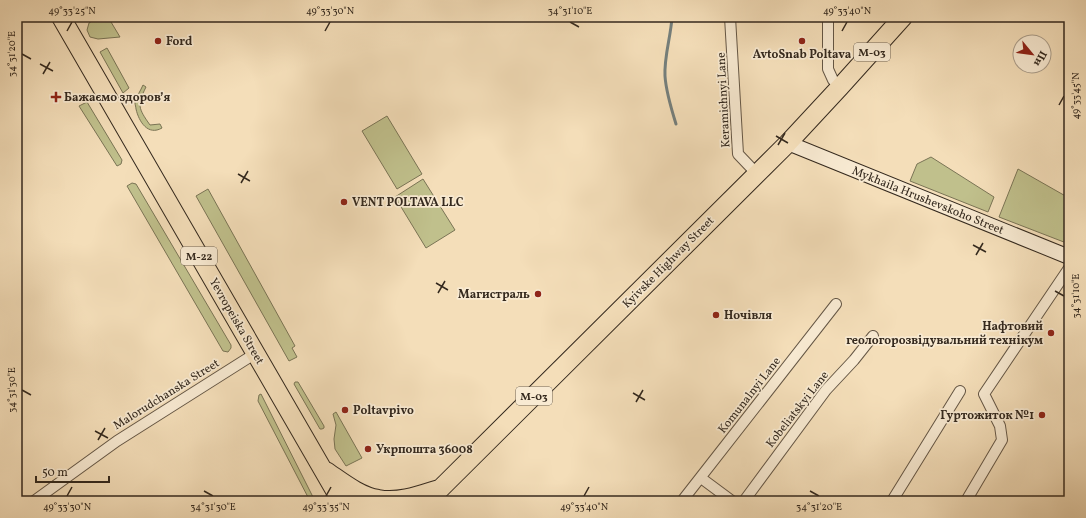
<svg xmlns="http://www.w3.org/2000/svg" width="1086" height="518" font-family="Vollkorn,serif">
  <rect width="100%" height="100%" fill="#f4deb9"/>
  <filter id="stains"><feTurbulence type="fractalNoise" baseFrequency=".005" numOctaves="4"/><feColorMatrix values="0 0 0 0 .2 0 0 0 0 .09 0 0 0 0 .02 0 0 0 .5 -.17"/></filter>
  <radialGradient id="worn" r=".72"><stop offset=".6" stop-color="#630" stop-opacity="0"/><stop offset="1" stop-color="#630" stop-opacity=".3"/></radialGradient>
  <!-- green -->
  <path fill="#c0c08c" stroke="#7a7455" d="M98,17H108L120,37L98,39L90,37L87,30L89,23Z
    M107,48L129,88L123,93L100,52Z
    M143,85L146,87C137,105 138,108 150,125L160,124L162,128C148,136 139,122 136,109C136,108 135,104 135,103C136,97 141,90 143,85Z
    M87,102L122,160L121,164L117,166L79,106Z
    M387,116L422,174L397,189L362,131Z
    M931,157L994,197L988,212L910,181L917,164Z
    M1018,169L1069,198V244L999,217Z
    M423,179L455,230L426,248L395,197Z
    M132,183L136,184L231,345V348L228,352L223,351L127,186Z
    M208,189L295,346L292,348L297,357L289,361L196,196Z
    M295,382H298L324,426V428L322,429H320L294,384Z
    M261,394L315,501H310L258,401L259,395Z
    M336,412L362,458L346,466L335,449L334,439L336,425L333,414Z"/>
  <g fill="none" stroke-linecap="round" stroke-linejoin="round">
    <!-- stream -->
    <path stroke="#757f7c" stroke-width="3" d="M672,17C671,36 664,56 665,76C666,92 671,108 676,124"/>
    <!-- street casing -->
    <g stroke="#645645" stroke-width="12">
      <path id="street" d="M730,17L738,154L757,174
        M828,17V69L833,80L840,87
        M701,478L732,501
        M34,501L117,441L256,353
        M682,501L836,304
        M744,501L826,390L854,360L873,336
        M892,501L960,391
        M966,501L1002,440L1000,426L984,394L1069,268"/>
    </g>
    <!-- secondary casing -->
    <g stroke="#34291e" stroke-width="16">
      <path id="secondary" d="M788,143L1069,257"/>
    </g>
    <!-- highway casing -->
    <g stroke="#34291e" stroke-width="20">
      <path id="highway" d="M61,17L341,501
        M326,471C341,481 359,496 378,499C399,503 420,495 439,489
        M428,501L788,143L840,87L903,17"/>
    </g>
    <!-- street -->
    <use href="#street" stroke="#f8ead2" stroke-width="10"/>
    <!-- secondary -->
    <use href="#secondary" stroke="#f8ead2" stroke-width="14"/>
    <!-- highway -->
    <use href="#highway" stroke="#f4deb9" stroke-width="18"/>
  </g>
  <!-- ticks -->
  <path fill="none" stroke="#34291e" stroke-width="1.5" d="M570,22L579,27M67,31L72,22M325,31L330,22M842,31L847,22M22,54L31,59M40,64L53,71M43,74L50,62M1059,105L1064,96M776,136L788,143M778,145L785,133M238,174L250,181M241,183L248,171M973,245L986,252M976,255L983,243M436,283L448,290M1055,291L1064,296M438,293L445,281M22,390L31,395M633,393L645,400M636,402L643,390M95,431L108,438M98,440L105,428M204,491L213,496M810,491L819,496M67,496L72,487M326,496L331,487M584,496L589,487"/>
  <!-- markers -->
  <g fill="#8f2418" stroke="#f8ead2" stroke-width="1.5">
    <circle cx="158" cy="41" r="4"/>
    <circle cx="802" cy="41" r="4"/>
    <path d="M54 91h4v4h4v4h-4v4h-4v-4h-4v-4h4z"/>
    <circle cx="344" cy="202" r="4"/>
    <circle cx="538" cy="294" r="4"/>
    <circle cx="716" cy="315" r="4"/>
    <circle cx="1051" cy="333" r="4"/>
    <circle cx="345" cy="410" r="4"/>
    <circle cx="1042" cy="415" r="4"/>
    <circle cx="368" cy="449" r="4"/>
  </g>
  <g text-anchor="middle" stroke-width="3.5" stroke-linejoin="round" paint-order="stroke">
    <!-- shield labels -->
    <g fill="#f8ead2" stroke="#6f6354" stroke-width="1">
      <rect x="854" y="43" width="36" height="18" rx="3"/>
      <rect x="181" y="247" width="36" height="18" rx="3"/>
      <rect x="516" y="387" width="36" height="18" rx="3"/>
    </g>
    <g font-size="11" font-weight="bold" fill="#34291e">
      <text x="872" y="56">М-03</text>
      <text x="199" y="260">М-22</text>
      <text x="534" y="400">М-03</text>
    </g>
    <!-- poi labels -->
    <g font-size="12" font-weight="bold" fill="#34291e" stroke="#f8ead2" text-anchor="start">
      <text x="166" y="45">Ford</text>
      <text x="802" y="58" text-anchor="middle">AvtoSnab Poltava</text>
      <text x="64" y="101">Бажаємо здоровʼя</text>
      <text x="352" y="206">VENT POLTAVA LLC</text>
      <text x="530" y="298" text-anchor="end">Магистраль</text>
      <text x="724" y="319">Ночівля</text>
      <text x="1043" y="330" text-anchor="end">Нафтовий<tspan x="1043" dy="14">геологорозвідувальний технікум</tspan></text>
      <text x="353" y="414">Poltavpivo</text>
      <text x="1034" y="419" text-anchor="end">Гуртожиток №1</text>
      <text x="376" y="453">Укрпошта 36008</text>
    </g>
    <!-- street labels -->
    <g font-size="12" fill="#34291e" stroke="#f8ead2">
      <text transform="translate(723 100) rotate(-93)" y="4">Keramichnyi Lane</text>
      <text transform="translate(928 200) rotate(22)" y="4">Mykhaila Hrushevskoho Street</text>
      <text transform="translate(668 262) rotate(-45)" y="4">Kyivske Highway Street</text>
      <text transform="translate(237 321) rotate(60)" y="4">Yevropeiska Street</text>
      <text transform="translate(166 394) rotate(-32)" y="4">Malorudchanska Street</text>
      <text transform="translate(749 395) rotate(-52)" y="4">Komunalnyi Lane</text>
      <text transform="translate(797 409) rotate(-52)" y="4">Kobeliatskyi Lane</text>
    </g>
  </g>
  <!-- margin -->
  <rect width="1086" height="518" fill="none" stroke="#f4deb9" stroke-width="44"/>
  <!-- north arrow -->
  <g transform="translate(1032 54) rotate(119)"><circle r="19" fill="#f8ead2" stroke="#aa9d8a"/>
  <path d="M0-3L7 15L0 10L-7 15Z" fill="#8f2418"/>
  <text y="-6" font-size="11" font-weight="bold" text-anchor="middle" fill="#34291e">Пн</text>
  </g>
  <!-- scale -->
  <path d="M36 476v6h73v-6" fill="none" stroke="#34291e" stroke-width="2"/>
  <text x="42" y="476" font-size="12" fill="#34291e" stroke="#f8ead2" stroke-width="3" paint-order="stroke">50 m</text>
  <rect x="22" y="22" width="1042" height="474" fill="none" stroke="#34291e" stroke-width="1.5"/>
  <g font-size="10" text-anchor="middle" fill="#34291e">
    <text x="72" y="14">49°33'25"N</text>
    <text x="330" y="14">49°33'30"N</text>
    <text x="570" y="14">34°31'10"E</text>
    <text x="847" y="14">49°33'40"N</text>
    <text transform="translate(11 54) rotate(-90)" y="4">34°31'20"E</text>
    <text transform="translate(1075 96) rotate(-90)" y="4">49°33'45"N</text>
    <text transform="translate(1075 296) rotate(-90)" y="4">34°31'10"E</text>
    <text transform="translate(11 390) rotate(-90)" y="4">34°31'30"E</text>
    <text x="67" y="510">49°33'30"N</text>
    <text x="213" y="510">34°31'30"E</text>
    <text x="326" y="510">49°33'35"N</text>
    <text x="584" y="510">49°33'40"N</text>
    <text x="819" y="510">34°31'20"E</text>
  </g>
  <rect width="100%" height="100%" filter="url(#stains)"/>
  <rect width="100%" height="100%" fill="url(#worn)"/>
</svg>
